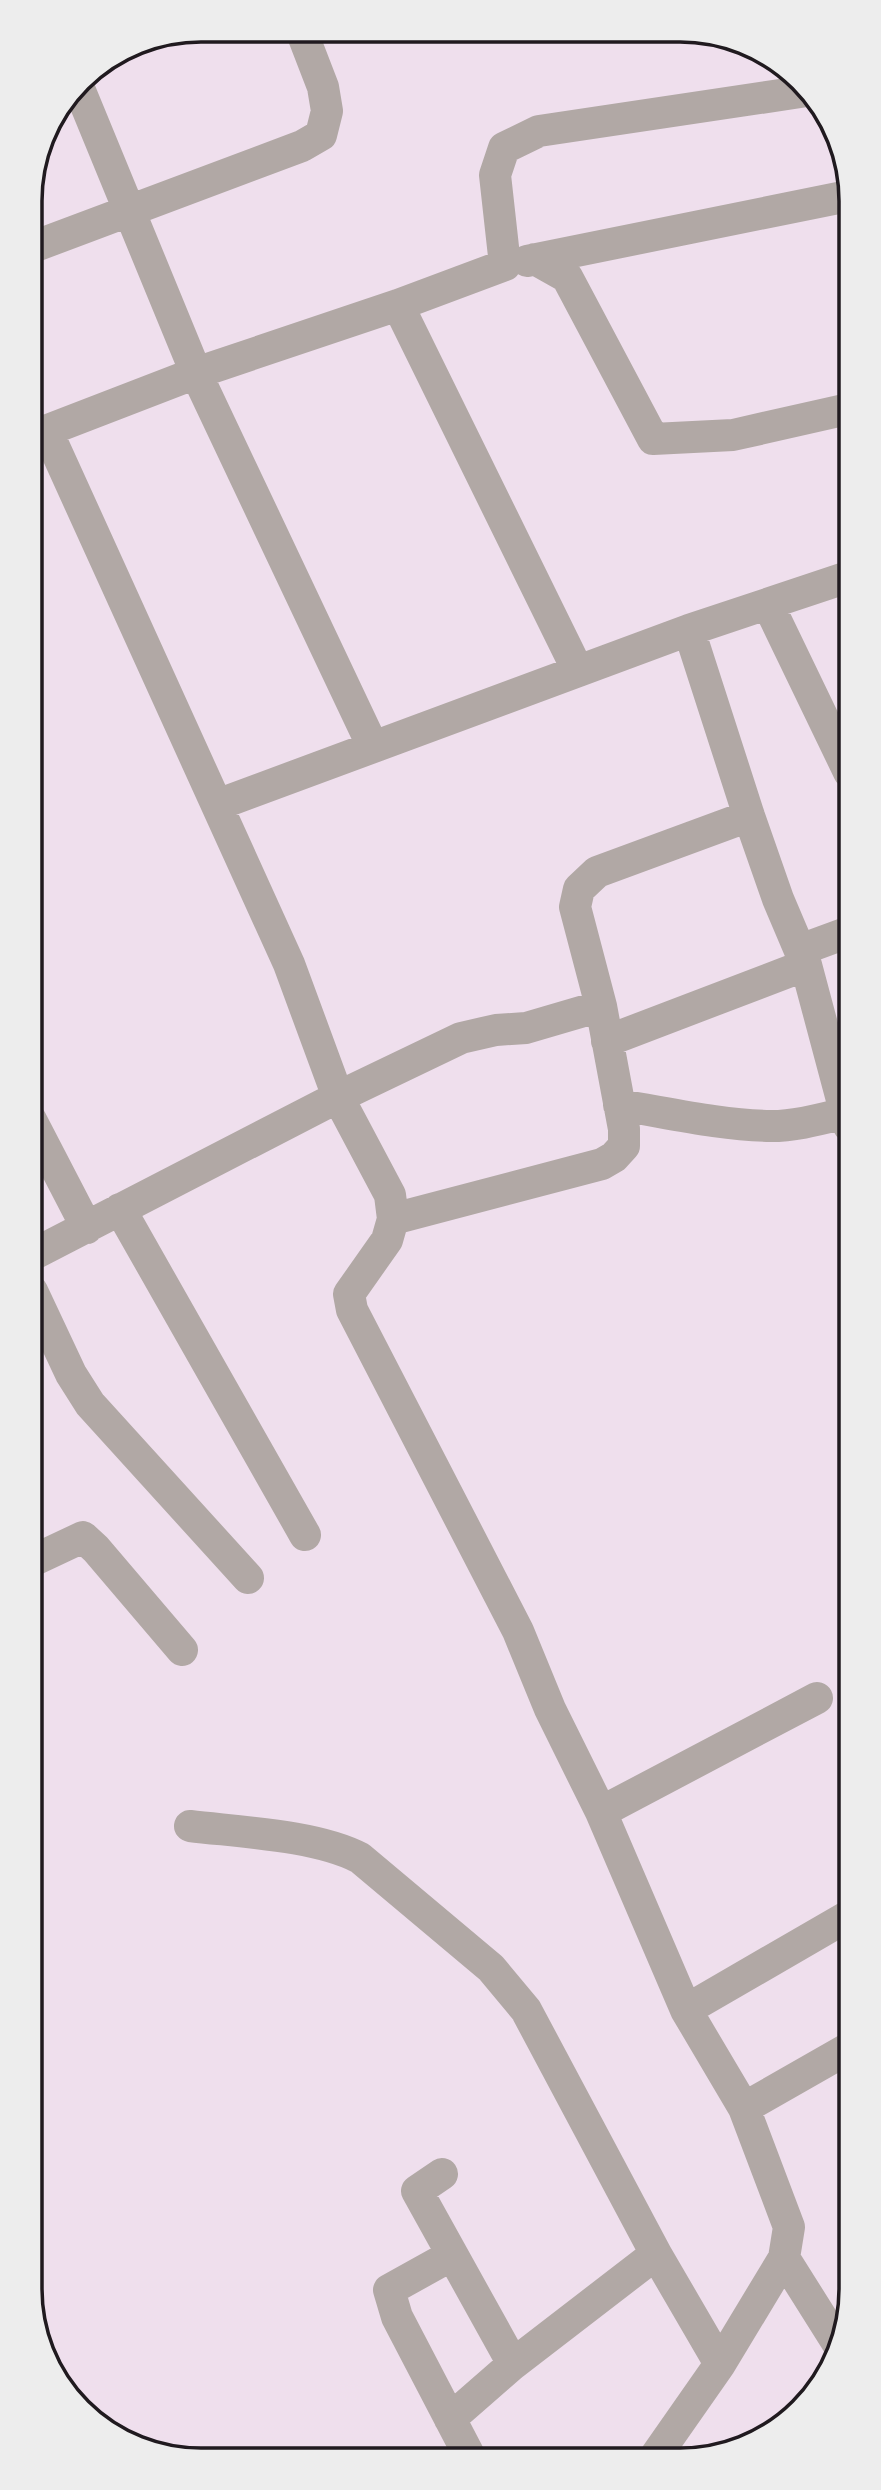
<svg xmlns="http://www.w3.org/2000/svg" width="881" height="2490" font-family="'Public Sans',sans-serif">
  <rect width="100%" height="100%" fill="#efdfed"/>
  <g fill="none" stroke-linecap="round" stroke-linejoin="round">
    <!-- street -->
    <path stroke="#b1a8a5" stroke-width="32" d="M78,86L196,373L373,747
      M30,248L302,146L321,135L327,111L323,87L301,30
      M535,259L567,277L653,439L733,435L848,409
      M527,261L848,196
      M398,305L578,671
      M47,431L289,964L338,1097L390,1195L393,1219L387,1240L349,1294L352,1310L518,1631L550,1709L601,1812L686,2010L744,2108L789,2227L784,2258L720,2364L655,2457
      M30,437L196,373L398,305L505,265L495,175L504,148L539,131L807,91
      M768,604L849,772
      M689,630L749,816L778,899L806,965L849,1126
      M217,805L689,630L848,577
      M800,950L849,932
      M607,1041L806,965
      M619,1105C669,1113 720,1125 771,1126C796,1126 821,1119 846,1113
      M31,1120L87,1228
      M120,1209L305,1535
      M393,1219L602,1164L614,1157L624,1146V1129L601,1006L575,907L579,889L597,872L749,816
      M32,1255L338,1097L461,1038L496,1030L526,1028L601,1006
      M32,1291L71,1374L90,1404L248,1578
      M32,1561L83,1537L96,1549L182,1650
      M601,1812L817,1698
      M190,1826C239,1832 316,1835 360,1858L491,1968L526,2010L656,2254L720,2364
      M686,2010L850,1915
      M744,2108L851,2047
      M442,2174L417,2191L513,2364
      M452,2255L389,2290L397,2317L470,2457
      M784,2258L840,2347
      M450,2419L513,2364L656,2254"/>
  </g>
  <!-- crop -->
  <path d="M0 0H881V2490H0ZM201 42H680A159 159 0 0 1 839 201V2289A159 159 0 0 1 680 2448H201A159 159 0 0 1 42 2289V201A159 159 0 0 1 201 42Z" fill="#ededed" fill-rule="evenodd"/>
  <path fill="none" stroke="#201a1f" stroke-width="3.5" d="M201 42H680A159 159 0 0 1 839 201V2289A159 159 0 0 1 680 2448H201A159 159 0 0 1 42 2289V201A159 159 0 0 1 201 42Z"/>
</svg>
